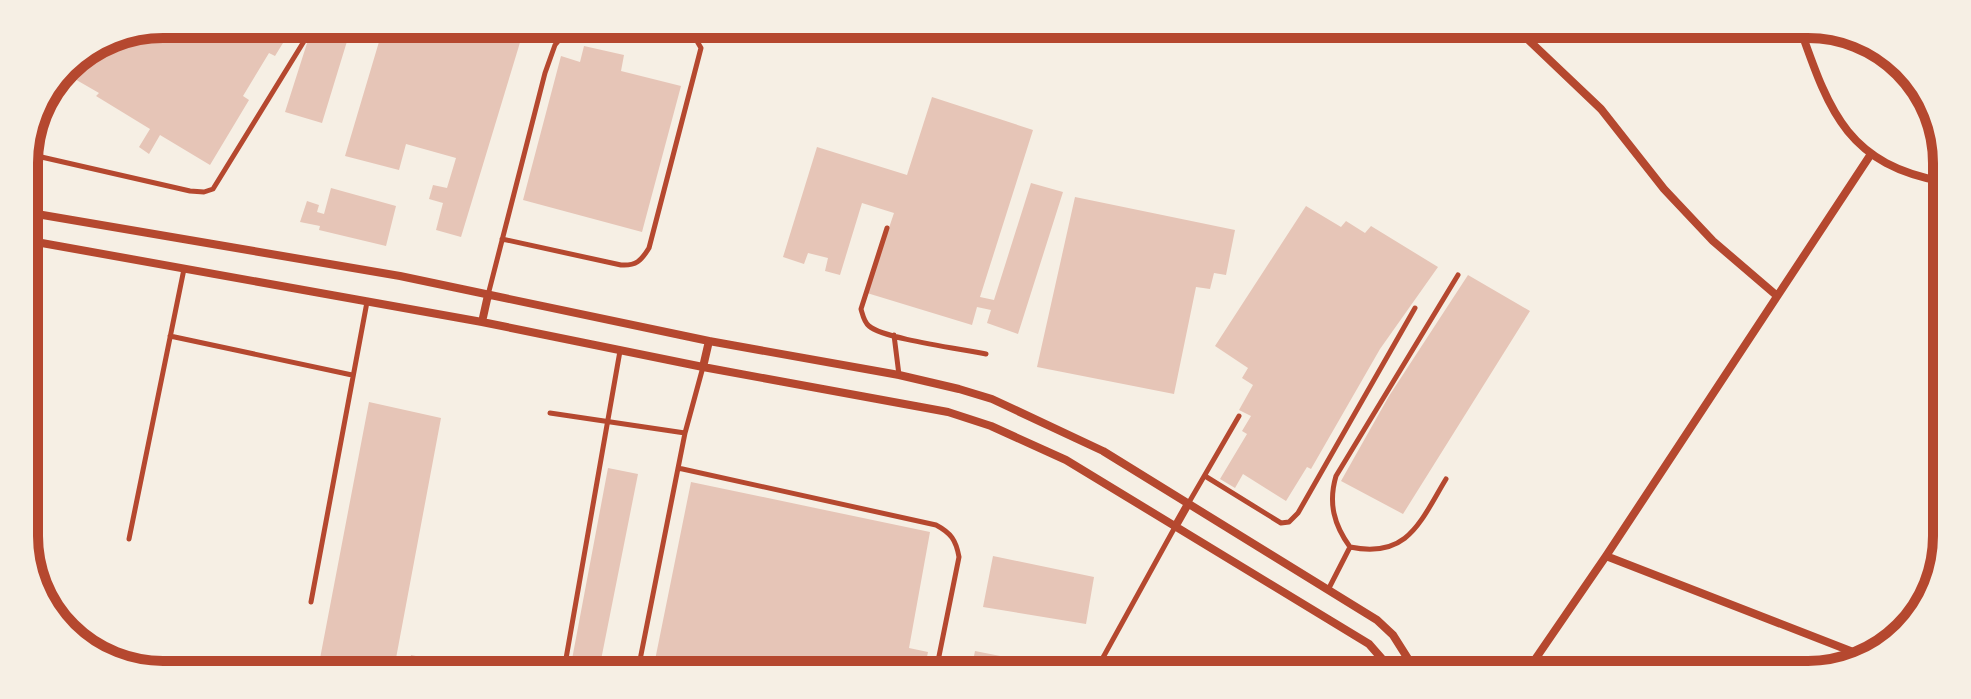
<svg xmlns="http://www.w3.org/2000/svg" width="1971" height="699" font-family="'Open Sans',sans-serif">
  <rect width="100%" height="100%" fill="#f6efe4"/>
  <!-- building -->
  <path fill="#e6c5b7" d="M163,24L294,25L275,56L269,53L243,96L249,100L210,165L160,135L149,154L139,147L150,129L96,96L99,93L73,78L90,51Z
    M321,25H352L322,123L285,112L309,37L316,40Z
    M384,25L525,26L461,237L436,230L443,203L429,199L433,185L447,188L456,158L406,144L399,170L345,156Z
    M584,46L624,55L621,71L681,86L642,232L523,200L561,56L580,62Z
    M932,97L1033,130L980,297L994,300L1031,183L1063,192L1018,334L987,323L991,310L977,307L972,325L867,293L894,213L862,203L840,275L825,271L828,258L808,253L804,264L783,257L817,147L907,175Z
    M331,188L396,206L386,246L319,230L320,226L300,222L307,201L319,205L317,212L324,214Z
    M1075,197L1235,230L1226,275L1214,273L1210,289L1196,287L1174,394L1037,367Z
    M1306,206L1341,227L1346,221L1365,233L1371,226L1438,267L1380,349L1311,469L1307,467L1286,501L1243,474L1235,488L1220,479L1247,434L1242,431L1251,416L1239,410L1253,385L1242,378L1248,368L1215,346Z
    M1468,275L1530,311L1403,514L1341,481L1389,396Z
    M369,402L441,418L394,669H318Z
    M608,468L638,474L599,670H570Z
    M691,482L930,532L909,648L928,652L924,671L653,670Z
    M993,556L1094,577L1086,624L983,607Z
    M975,651L1071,670V672L971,671Z
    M411,655L474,668V669H408Z"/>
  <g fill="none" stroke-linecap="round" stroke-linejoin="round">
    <!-- service -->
    <path stroke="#b5482f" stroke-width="5" d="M37,156L190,191L204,192L213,189L314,25
      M25,208L53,82
      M887,228L861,309C863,316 864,322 869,326C884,339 963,349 986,354
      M502,239L621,265C636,266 641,261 649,248L701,48L694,36L667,26
      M488,295L545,73L555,45L571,26
      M894,335L899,375
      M170,336L352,375
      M550,413L685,433
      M678,468L936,525C951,533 956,540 959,557L936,671
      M1205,476L1281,523L1289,522L1298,513L1415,308
      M1446,479C1420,522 1408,559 1350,547C1334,525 1328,503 1336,476L1458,275
      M1188,504L1239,416
      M129,539L184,269
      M1328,590L1350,547
      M311,602L367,302
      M564,670L620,351
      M638,670L685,433L703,367
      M1095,672L1175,527"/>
    <!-- minor -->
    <path stroke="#b5482f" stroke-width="8" d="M1518,30L1601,109L1664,189L1713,241L1776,295
      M1801,31C1830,114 1849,165 1945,182
      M25,212L400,276L709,341L899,375L959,389L992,399L1103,451L1377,620L1393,635L1417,673
      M25,240L482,322L703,367L948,412L991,426L1066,460L1369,644L1383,660L1387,673
      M482,322L488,295
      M703,367L709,341
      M1175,527L1188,504
      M1606,556L1866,657
      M1398,673L1414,665
      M1525,674L1606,556L1871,154"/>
  </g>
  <!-- crop -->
  <path d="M0 0H1971V699H0ZM163 38H1808A125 125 0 0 1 1933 163V536A125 125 0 0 1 1808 661H163A125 125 0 0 1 38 536V163A125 125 0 0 1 163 38Z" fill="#f6efe4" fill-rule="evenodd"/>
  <path fill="none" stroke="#b5482f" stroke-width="10" d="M163 38H1808A125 125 0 0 1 1933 163V536A125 125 0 0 1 1808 661H163A125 125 0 0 1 38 536V163A125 125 0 0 1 163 38Z"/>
</svg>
